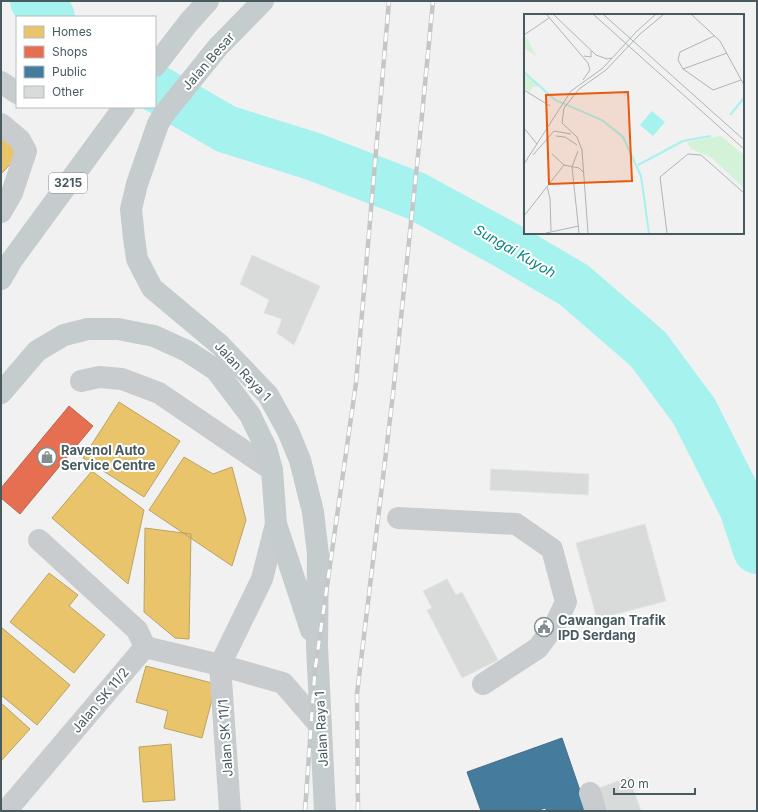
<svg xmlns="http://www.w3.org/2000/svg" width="758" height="812" font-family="Inter,sans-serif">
  <rect width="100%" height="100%" fill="#f2f1f1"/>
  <!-- homes -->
  <path fill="#e9c46a" stroke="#b8a467" d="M1,132L22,152L1,174Z
    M119,402L180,441L144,497L83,458Z
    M184,457L213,474L232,467L246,520L232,566L149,510Z
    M92,471L144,510L128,584L52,518Z
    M145,528L191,534L189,639L175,638L144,612Z
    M49,573L78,595L69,606L105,635L74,673L10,622Z
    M1,627L70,685L37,725L1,695Z
    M146,666L216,684L202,738L164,728L168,711L136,702Z
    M1,703L30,729L1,761Z
    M171,744L175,800L143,802L139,747Z"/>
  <!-- shops -->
  <path fill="#e76f51" stroke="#b76955" d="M69,406L93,426L20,514L1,498V488Z"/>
  <!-- public -->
  <path fill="#457b9d" stroke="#45718a" d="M562,738L587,811H546V808L535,811H481L467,772Z"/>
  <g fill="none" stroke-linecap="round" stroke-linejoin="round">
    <!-- river -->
    <path stroke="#a6f2ee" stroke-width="48" d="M34,1L51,17
      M155,88L226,129L312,156L416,196L506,245L574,285L648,349L694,411L743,508L757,550"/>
  </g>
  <!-- building -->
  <path fill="#d9dada" stroke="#e3e3e4" d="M252,255L320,286L294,345L277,333L282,319L264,313L269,300L240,284Z
    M491,469L589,474L588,495L490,490Z
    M645,524L666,601L597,619L576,543Z
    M447,579L456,595L462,592L498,660L462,678L427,610L432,608L423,591Z
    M629,777L641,811H608L599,788Z"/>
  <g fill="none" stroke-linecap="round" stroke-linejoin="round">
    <!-- minor -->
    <path stroke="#c8ccce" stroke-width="22" d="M1,82L17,93
      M1,124L20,140L26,151L12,193L1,212
      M81,381L99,377L122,379L159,393L272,470
      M398,518L516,524L552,549L566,602L555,625L538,648L483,684
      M39,540L137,630L145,647
      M220,665L262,579L276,524
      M220,665L230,811
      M590,793L596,811
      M6,811L145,647L220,665L283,683L321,727"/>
    <!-- major -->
    <path stroke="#c5cccd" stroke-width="22" d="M263,1L218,47L164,114L158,124L137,184L131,209L134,238L137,259L152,288L220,345L268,395L288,431L300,460L313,512L318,554L317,646L325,811
      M155,66L189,22L208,1
      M1,279L12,260L124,107
      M1,393L37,351L64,335L88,329H118L154,336L187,351L216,370L250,415L266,448L272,470L276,524L311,630"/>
    <!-- rail casing -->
    <g stroke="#c4c7c8" stroke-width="4.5">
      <path id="rail" d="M305,811L315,670L356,383L389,1
        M358,811L357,694L393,394L419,146L433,1"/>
    </g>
    <!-- rail -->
    <use href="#rail" stroke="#fff" stroke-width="3" stroke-dasharray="9" stroke-linecap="butt"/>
  </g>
  <!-- icons -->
  <defs>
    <g id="shop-ring" transform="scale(1)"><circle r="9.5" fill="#fff" stroke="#828f92" stroke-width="1.5"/><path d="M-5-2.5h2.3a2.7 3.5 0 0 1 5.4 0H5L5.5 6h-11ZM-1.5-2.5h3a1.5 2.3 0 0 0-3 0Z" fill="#828f92"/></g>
    <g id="civic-ring" transform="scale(1)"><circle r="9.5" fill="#fff" stroke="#828f92" stroke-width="1.5"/><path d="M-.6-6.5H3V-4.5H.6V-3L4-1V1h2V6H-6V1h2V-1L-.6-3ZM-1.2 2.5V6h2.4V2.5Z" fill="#828f92"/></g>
  </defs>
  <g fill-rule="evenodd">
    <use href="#shop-ring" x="47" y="457"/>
    <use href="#civic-ring" x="544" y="627"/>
  </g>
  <g text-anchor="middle" stroke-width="4" stroke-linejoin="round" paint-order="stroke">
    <!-- shield labels -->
    <rect fill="#fff" stroke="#7e8c8f" stroke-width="1" x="49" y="173" width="38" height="20" rx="3"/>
    <g font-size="12" font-weight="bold" fill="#465a5f">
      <text x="68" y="187">3215</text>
    </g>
    <!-- street labels -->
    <g font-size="13" fill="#465a5f" stroke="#fff">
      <text transform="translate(208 61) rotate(-49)" y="5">Jalan Besar</text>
      <text transform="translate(243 371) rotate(47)" y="5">Jalan Raya 1</text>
      <text transform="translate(100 700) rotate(-50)" y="5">Jalan SK 11/2</text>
      <text transform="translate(321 729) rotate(-93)" y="5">Jalan Raya 1</text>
      <text transform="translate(225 738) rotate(-94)" y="5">Jalan SK 11/1</text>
    </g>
    <!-- poi labels -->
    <g font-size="13" font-weight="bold" fill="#465a5f" stroke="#fff" text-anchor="start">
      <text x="61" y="455">Ravenol Auto<tspan x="61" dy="15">Service Centre</tspan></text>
      <text x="558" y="625">Cawangan Trafik<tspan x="558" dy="15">IPD Serdang</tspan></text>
    </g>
    <!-- water labels -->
    <g font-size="14" font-style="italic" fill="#06857e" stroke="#fff">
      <text transform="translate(515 251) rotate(30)" y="5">Sungai Kuyoh</text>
    </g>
  </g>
  <!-- overview -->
  <g transform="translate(524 14)">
    <rect width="220" height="220" fill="#f2f1f1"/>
    <path d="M2,22L12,42L0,34ZM0,59L15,72L9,73L6,78L0,74ZM197,122L220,141V174L187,143L167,135L163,128Z" fill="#d4f2d8"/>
    <path d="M128,97L141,108L129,122L116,111Z" fill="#a6f2ee"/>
    <path fill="none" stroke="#a6f2ee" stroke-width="2" d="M0,58L31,86L78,106L99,123L117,162L125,219M206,101L220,84M114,151L159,127L187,122"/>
    <path fill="none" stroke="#adb5b7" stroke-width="1" d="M23,1L64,49L66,56L59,66M30,1L72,41L83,45L88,44M70,1L220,135M80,1L220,126M168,1L196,27L220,71M0,21L25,4M190,22L156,38L154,46L159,55L189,76L217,66M60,42L67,43V37M159,55L203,39M0,76L26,92M0,114L13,130M32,122L41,123L53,131M28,140L40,151M9,141L30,117L47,120M0,150L47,77L79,54L113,17L131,1M48,153L55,219M48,153L54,137M23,173L26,184L27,217M0,202L40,151L55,154L59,158M22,219L55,212M64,219L58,136L53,123L38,109L40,94L55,75L82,56L116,20L139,1M143,219L136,163L164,140L177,141L220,179"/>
    <path fill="#e8590c" fill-opacity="0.15" stroke="#e8590c" stroke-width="2" d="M104,78L108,167L25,170L22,81Z"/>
    <rect width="220" height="220" fill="none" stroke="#465a5f" stroke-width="2"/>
  </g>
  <!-- border -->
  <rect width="758" height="812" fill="none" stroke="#465a5f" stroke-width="4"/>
  <!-- legend -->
  <rect x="16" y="16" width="140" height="92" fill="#ffffff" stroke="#b5bdbf"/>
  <rect x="24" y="26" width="20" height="12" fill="#e9c46a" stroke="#b5bdbf"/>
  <text x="52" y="36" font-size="12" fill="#465a5f">Homes</text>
  <rect x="24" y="46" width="20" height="12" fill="#e76f51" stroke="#b5bdbf"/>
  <text x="52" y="56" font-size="12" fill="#465a5f">Shops</text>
  <rect x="24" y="66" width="20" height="12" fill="#457b9d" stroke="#b5bdbf"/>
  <text x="52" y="76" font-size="12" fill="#465a5f">Public</text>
  <rect x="24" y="86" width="20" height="12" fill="#d9dada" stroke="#b5bdbf"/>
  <text x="52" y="96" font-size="12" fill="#465a5f">Other</text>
  <!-- scale -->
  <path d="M614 788v6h81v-6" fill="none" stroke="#465a5f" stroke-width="2"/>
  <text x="620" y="788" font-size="12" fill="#465a5f" stroke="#ffffff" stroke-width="3" paint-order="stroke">20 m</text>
</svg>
